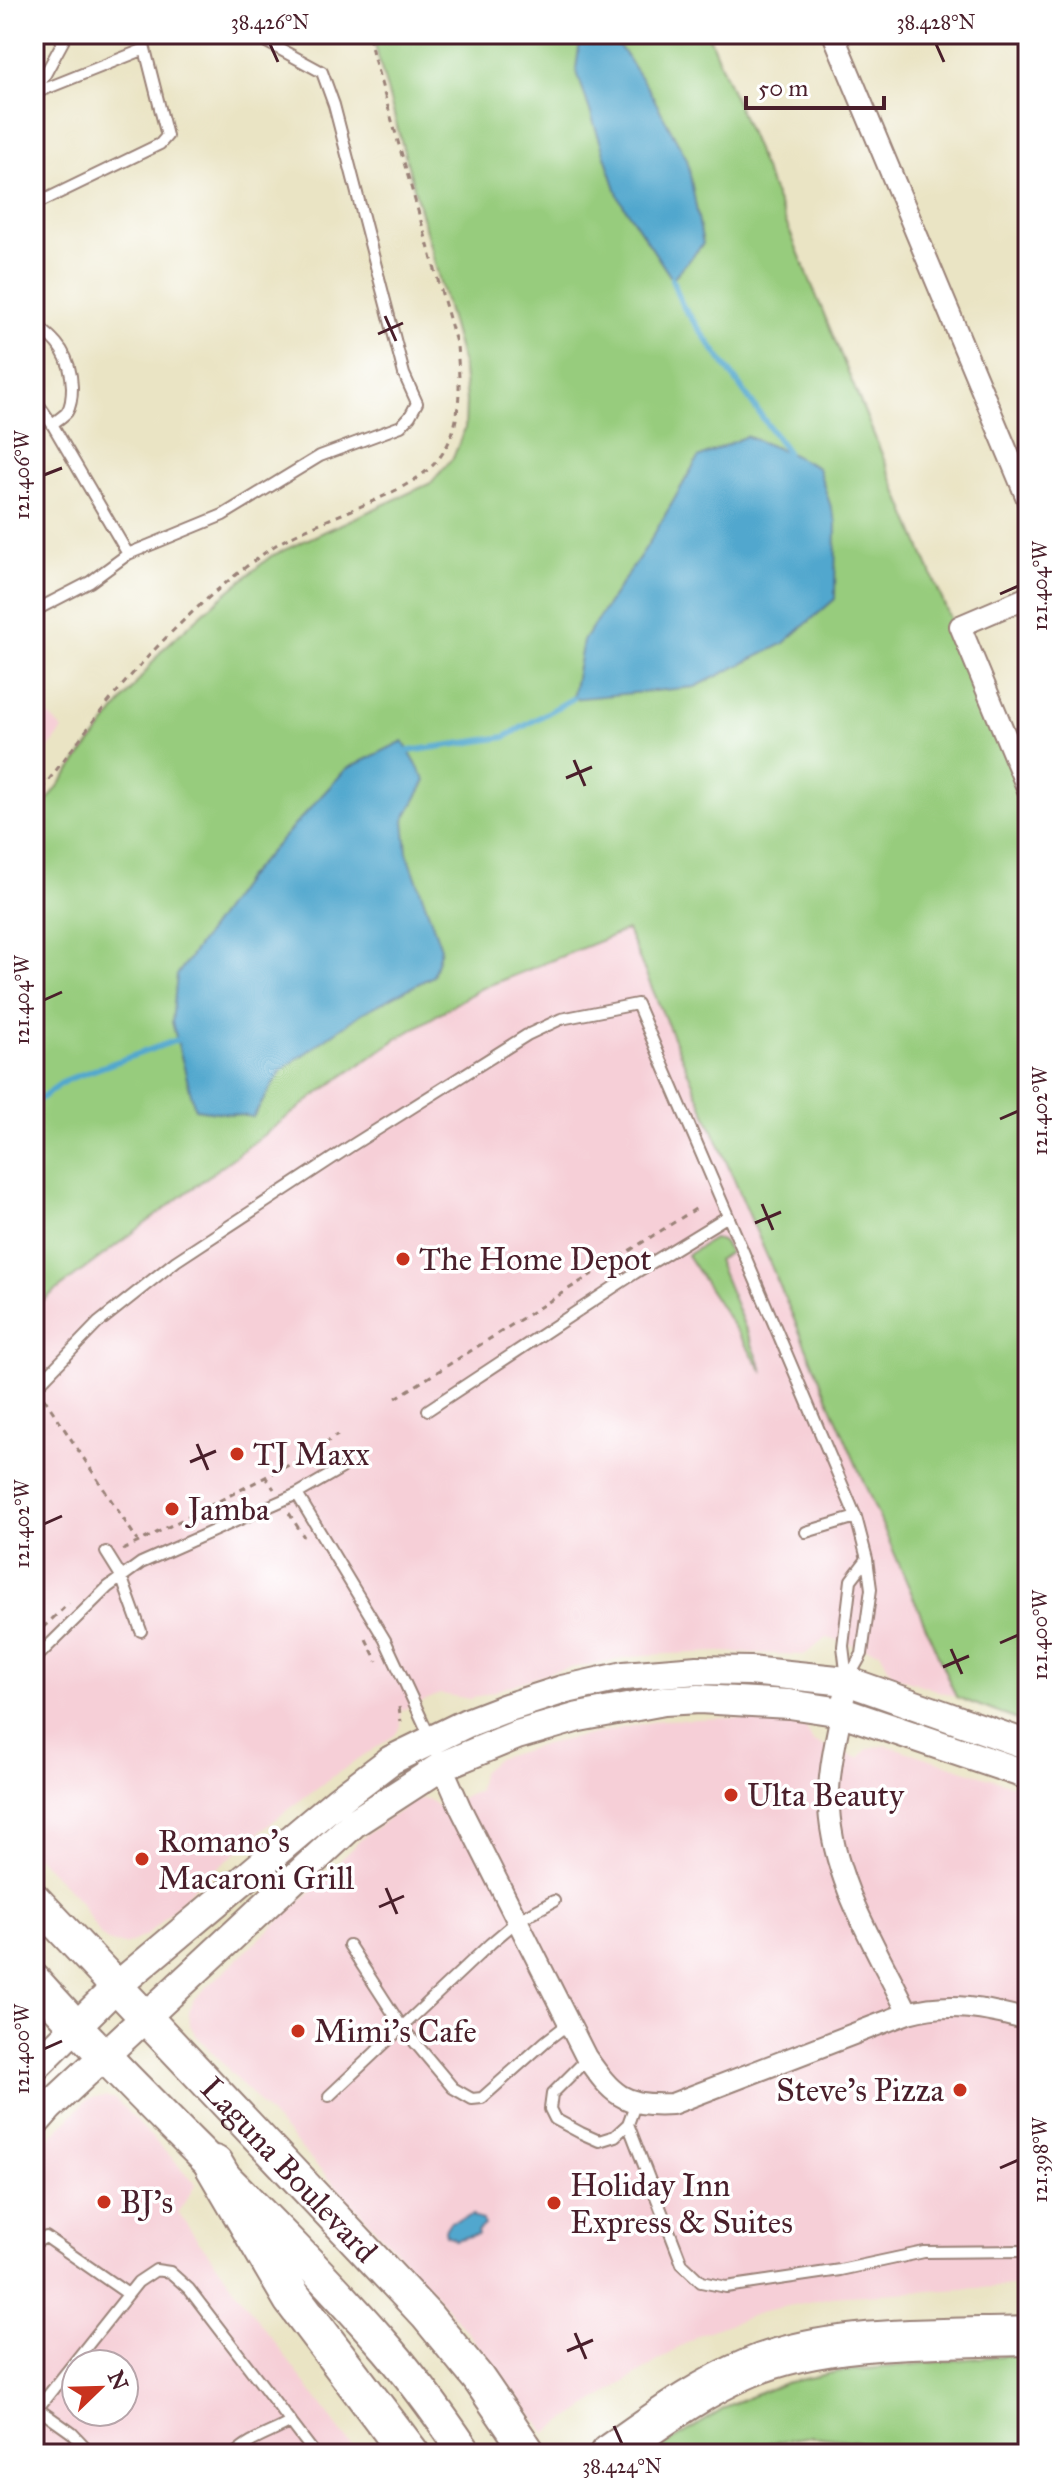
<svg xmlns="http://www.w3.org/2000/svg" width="1062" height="2488" font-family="'IM FELL Great Primer',serif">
  <rect width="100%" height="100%" fill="#fff"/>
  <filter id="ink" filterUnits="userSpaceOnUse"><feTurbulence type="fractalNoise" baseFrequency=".0125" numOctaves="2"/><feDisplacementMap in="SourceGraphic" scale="16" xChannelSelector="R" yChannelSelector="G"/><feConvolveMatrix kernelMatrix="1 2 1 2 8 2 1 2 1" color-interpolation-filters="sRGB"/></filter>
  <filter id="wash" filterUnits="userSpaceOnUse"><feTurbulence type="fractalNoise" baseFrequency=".006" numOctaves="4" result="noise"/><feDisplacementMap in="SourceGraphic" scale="32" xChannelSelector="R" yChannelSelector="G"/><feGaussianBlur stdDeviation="1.8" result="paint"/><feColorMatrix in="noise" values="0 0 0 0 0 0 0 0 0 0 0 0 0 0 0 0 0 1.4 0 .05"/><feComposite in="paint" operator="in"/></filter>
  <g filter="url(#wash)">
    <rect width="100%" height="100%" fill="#eae4c4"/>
    <!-- built -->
    <path fill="#f6cfd7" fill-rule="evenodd" d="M34,701L63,730L34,767Z
      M627,930L956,1697L892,1675L880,1652L827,1638L804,1655L720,1652L644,1655L554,1671L471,1699L440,1694L400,1711L401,1726L395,1735L332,1777L287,1810L196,1886L147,1935L124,1945L109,1942L100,1935L79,1900L34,1854V1307L330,1085L397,1039L480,989Z
      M733,1718L788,1720L805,1726L813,1742L859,1758L868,1748L886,1745L1028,1790V2285L832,2297L768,2310L700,2334L546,2433L495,2366L431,2289L197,2036L189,2024V2008L194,1999L306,1896L362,1838L416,1799H428L439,1807L478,1791L481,1772L496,1759L545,1744L660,1720Z
      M105,2096L115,2099L122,2106L196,2184L178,2213L358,2454H34V2154L86,2101L95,2097ZM76,2364H124V2412H76Z"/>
    <!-- green -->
    <path fill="#97cc7d" stroke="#707654" stroke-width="2" d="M373,34H708L1028,807V1724L956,1697L627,930L480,989L397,1039L330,1085L34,1307V818L162,650L206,610L271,556L431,483L453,458L465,428L466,401L462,362L378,57Z
      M713,1239C722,1239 727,1245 729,1253L717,1260L764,1373L687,1255Z
      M1028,2353V2454H887L855,2441L811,2436L768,2443L741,2454H651L732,2404L785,2383L836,2372Z"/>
    <!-- water -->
    <path fill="#51a7ce" stroke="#4e637c" stroke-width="2" d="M581,34H611L649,90L687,159L703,244L672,279L619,198L576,69Z
      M746,436L787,452L818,468L836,522L835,599L783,644L695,687L572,699L583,641L649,543L698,458Z
      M403,741L426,781L404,820L407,852L441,948L433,976L362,1013L282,1070L253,1117L195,1109L172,1022L177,975L247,877L346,769Z
      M473,2215V2217L482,2220L484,2225L477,2231L478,2234L455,2240L454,2238L446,2235L445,2230L450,2222Z"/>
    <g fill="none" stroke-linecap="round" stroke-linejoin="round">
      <!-- stream -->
      <path stroke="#51a7ce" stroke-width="6" d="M672,279L682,305L787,452
        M409,751L505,737L572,699
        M34,1103L66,1080L177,1040"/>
    </g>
  </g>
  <g filter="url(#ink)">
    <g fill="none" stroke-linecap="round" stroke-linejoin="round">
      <!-- lane casing -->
      <g stroke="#9a8278" stroke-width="14">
        <path id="lane" d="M34,95L67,34
          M34,205L160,144L167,136L145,49L35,93
          M34,324C58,340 71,357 72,387C72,394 71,406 67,412C64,416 56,421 52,424
          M34,398L52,424L128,554
          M34,611L90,582L128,554L223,515L320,456L401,426L410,416L417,403L404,374L334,105L322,72L252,34
          M34,1389L98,1323L176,1261L351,1146L527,1035L561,1019L637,1004L728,1216
          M428,1410L635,1273L728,1216L856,1517L867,1559L871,1589L862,1654L849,1677
          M297,1494L385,1640L430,1737
          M806,1532L856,1517
          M106,1552L121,1576L141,1631
          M34,1660L108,1587L141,1563L297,1494L342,1468
          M847,1679L843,1646L851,1580L867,1559
          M349,1945L402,2027L453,2088L472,2099L482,2098L546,2041L568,2024
          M587,2059L552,2094L550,2109L555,2119L581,2133L599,2141L615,2136L628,2124
          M329,2096L491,1943L517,1921L554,1901
          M636,2102L628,2124L682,2264L701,2282L726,2287L840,2270L924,2252L1028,2251
          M34,2243L46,2237L128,2294
          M34,2406L72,2433L92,2454
          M34,2413L138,2282L156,2270L170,2272L189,2289L315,2454
          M235,2454C249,2439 272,2433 291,2422"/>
      </g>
      <!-- street casing -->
      <g stroke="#9a8278" stroke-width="24">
        <path id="street" d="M833,34L1028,501
          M1028,597L960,626L1028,790
          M442,1766L461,1809L586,2057C612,2094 623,2107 672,2104L908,2013C877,1948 833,1882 829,1808C827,1772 838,1733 844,1698
          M908,2013C950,2001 987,2009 1028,2020"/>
      </g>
      <!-- secondary casing -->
      <g stroke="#9a8278" stroke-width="32">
        <path id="secondary" d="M34,2068L117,1986L337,1801L391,1760L467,1723L506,1708L562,1690L624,1676L697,1670L750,1671L847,1681L1028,1745
          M34,2124L49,2107L354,1823L442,1766L517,1735L579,1717L664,1701L699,1699L789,1704L842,1712L1028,1775"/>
      </g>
      <!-- primary casing -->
      <g stroke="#9a8278" stroke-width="36">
        <g id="primary">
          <path id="s1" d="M34,1899L427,2316L478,2378L530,2454"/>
          <path d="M34,1980C144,2104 269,2214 378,2338C411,2375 439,2414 466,2454"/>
        </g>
      </g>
      <!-- highway casing -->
      <g stroke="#9a8278" stroke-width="42">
        <path id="highway" d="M214,2165L292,2298L410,2454
          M609,2454C654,2423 699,2389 749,2368C828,2334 943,2339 1028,2336"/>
      </g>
      <!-- path -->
      <path stroke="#9a8278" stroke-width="3" stroke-dasharray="6 6" stroke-linecap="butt" d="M34,799C70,753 104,704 144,661C181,620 225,581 270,549C315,517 410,498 440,457C463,426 460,383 457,346L373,55L369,34
        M44,1398L138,1541
        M396,1398L700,1206
        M265,1476L274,1489
        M289,1513L304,1537
        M123,1550L293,1463L338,1435
        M34,1636L69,1603
        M366,1639L377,1661
        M399,1707L401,1722"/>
      <!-- lane -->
      <use href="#lane" stroke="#fff" stroke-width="10"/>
      <!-- street -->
      <use href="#street" stroke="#fff" stroke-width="20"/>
      <!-- secondary -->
      <use href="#secondary" stroke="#fff" stroke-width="28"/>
      <!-- primary -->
      <use href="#primary" stroke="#fff" stroke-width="32"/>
      <!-- highway -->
      <use href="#highway" stroke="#fff" stroke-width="38"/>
    </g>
  </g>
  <!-- ticks -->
  <path fill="none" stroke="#4a1f2b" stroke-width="3" d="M270,44L278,62M936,44L944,62M385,316L396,341M378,334L403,323M44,475L62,468M1000,594L1018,586M574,760L585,786M566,778L592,767M44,1000L62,992M1000,1119L1018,1111M762,1204L773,1230M755,1223L781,1212M197,1444L208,1470M190,1462L216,1451M44,1524L62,1516M1000,1643L1018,1635M951,1649L962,1674M943,1667L969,1656M386,1888L397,1914M379,1907L404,1896M44,2049L62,2041M1000,2168L1018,2160M575,2333L586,2359M567,2351L593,2340M614,2426L622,2444"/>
  <!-- markers -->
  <g fill="#c8321e" stroke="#fff" stroke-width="3">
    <circle cx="403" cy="1259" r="8"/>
    <circle cx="237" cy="1454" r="8"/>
    <circle cx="172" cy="1509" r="8"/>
    <circle cx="731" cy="1795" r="8"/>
    <circle cx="142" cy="1859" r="8"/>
    <circle cx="298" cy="2031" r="8"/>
    <circle cx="960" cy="2090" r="8"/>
    <circle cx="104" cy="2202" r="8"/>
    <circle cx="554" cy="2203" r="8"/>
  </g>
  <g text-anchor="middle" stroke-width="7" stroke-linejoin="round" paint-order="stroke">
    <!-- poi labels -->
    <g font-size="32" fill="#4a1f2b" stroke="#fff" text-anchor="start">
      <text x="419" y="1270">The Home Depot</text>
      <text x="253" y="1465">TJ Maxx</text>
      <text x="188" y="1520">Jamba</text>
      <text x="747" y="1806">Ulta Beauty</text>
      <text x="158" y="1852">Romano's<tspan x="158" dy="37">Macaroni Grill</tspan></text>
      <text x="314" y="2042">Mimi's Cafe</text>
      <text x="944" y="2101" text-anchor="end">Steve's Pizza</text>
      <text x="570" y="2196">Holiday Inn<tspan x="570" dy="37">Express &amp; Suites</tspan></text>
      <text x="120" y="2213">BJ's</text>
    </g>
    <!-- street labels -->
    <g font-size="32" fill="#4a1f2b" stroke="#fff">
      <text dy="11" stroke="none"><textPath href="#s1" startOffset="372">Laguna Boulevard</textPath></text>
    </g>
  </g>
  <!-- margin -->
  <rect width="1062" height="2488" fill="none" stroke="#fff" stroke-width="88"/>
  <!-- north arrow -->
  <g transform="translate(100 2388) rotate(67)"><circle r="38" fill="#ffffff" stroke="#b7a5aa" stroke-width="2"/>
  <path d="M0-6L14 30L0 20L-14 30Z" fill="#c8321e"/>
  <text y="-12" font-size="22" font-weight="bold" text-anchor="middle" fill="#4a1f2b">N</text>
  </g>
  <!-- scale -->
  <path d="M746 96v12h138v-12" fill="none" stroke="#4a1f2b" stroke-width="4"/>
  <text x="758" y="96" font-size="24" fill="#4a1f2b" stroke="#ffffff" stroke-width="6" paint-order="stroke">50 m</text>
  <rect x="44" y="44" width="974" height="2400" fill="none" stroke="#4a1f2b" stroke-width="3"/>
  <g font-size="20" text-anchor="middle" fill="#4a1f2b">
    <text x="270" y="29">38.426°N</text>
    <text x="936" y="29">38.428°N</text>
    <text transform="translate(22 475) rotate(-90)" y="7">121.406°W</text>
    <text transform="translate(1040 586) rotate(-90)" y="7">121.404°W</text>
    <text transform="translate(22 1000) rotate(-90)" y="7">121.404°W</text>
    <text transform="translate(1040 1111) rotate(-90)" y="7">121.402°W</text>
    <text transform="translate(22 1524) rotate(-90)" y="7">121.402°W</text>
    <text transform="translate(1040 1635) rotate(-90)" y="7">121.400°W</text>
    <text transform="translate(22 2049) rotate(-90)" y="7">121.400°W</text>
    <text transform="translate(1040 2160) rotate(-90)" y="7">121.398°W</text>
    <text x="622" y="2473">38.424°N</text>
  </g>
</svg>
